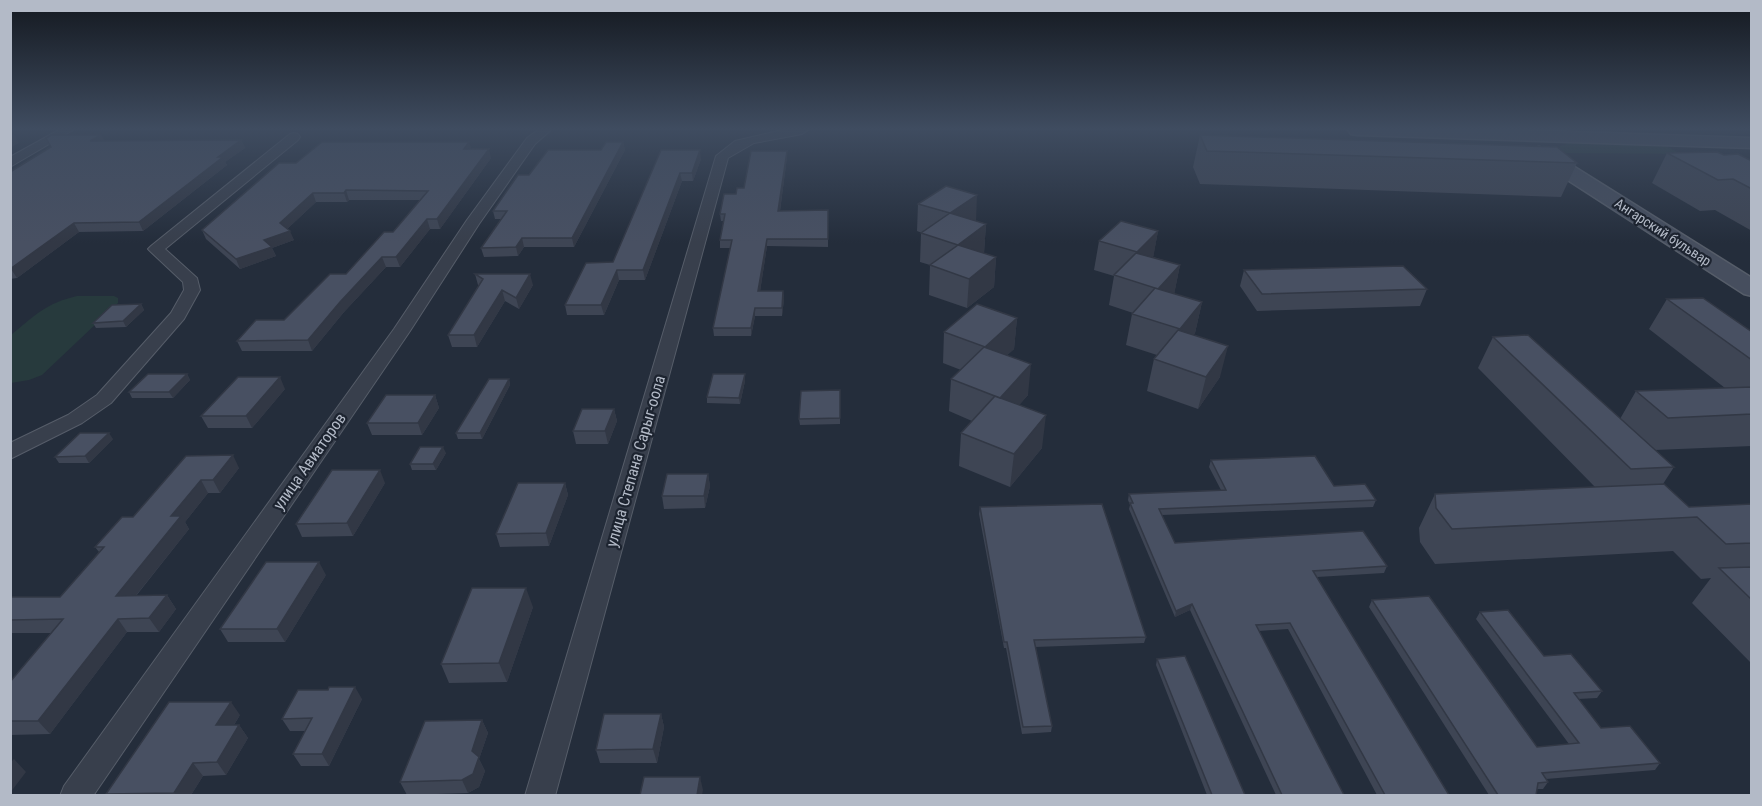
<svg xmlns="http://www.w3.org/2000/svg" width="1762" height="806" font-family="'Roboto Condensed',sans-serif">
  <rect width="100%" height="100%" fill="#242d3b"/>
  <!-- green -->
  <path fill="#273a3d" d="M1572,142L1664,145L1681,154L1560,153V146Z
    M77,296H114L118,298V303L42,375L29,380L11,383V335C34,316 46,303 77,296Z"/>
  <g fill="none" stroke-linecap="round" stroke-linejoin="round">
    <!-- street casing -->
    <g stroke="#565d69" stroke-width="2">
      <path id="street" d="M59,130H73L10,167V157Z
        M538,130H551L535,144L479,224L410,331L93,796H60L64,786L394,329L467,220L527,138Z
        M782,130H808L802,134L754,143L728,158L555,796H525L716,156L735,141Z
        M294,133L298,134L300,137L298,140L165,249L197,278L200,290L184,319L111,403L82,423L10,459V443L68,415L97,395L171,313L184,290L183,282L151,252L148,249L151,246L290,134Z"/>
    </g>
    <!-- secondary casing -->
    <g stroke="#565d69" stroke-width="3">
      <path id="secondary" d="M1348,130H1513L1752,138V148L1357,135L1351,134Z
        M1539,147L1546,149L1752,278V296L1744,294L1532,157L1530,153L1532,149Z"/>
    </g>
    <!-- street -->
    <use href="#street" fill="#383f4c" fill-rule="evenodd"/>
    <!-- secondary -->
    <use href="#secondary" fill="#464e5e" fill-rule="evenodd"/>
  </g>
  <!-- wall -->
  <path fill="#3e4554" d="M101,135L104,141L241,140L245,148L225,162L227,165L143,231L79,232L17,278L10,279V172Z
    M1200,135L1577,163L1561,197L1200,184L1193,167Z
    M623,142L625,150L574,247H524L518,256L484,257L481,248L501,219H495L493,211L529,175Z
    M471,149L491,158L440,229H430L400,267H386L344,312L312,351H242L237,341L284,320L346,274L393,232L421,200H349L347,202H316L287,229L294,240L272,248L276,256L240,269L206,239L202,230L296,163Z
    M661,150L701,159L693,181H682L645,280H619L604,315H567L565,305L613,262Z
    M787,151V157L780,211L828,210V247L767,246L760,291H783L784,299L782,316H755L751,336H714L713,328L731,248H720V240L724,221H721L720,214L736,194L744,188Z
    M1667,153L1724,155L1752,161V231L1715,210L1700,211L1652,183Z
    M918,204L986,224L984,253L996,257L994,287L967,308L929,295L930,265L920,262L921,233H922L917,231Z
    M1158,231L1153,257L1180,265L1174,294L1202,302L1195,333L1193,335L1220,377L1198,409L1147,391L1154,359L1157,355L1126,345L1132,314L1133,313L1109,305L1114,276L1094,270L1099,241Z
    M1244,270L1427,289L1420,306L1257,311L1240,286Z
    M475,274L533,285L519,309L505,301L477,347H452L448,335L479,285H478Z
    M1667,299L1752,332V446L1655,450L1674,467L1663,484L1689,507L1752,504V664L1692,603L1711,578L1701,579L1673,551L1435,564L1420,542L1419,528L1435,494L1595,487L1478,368L1493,337L1620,419L1636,391L1725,388L1649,329Z
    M141,304L144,310L126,327L96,328L93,323Z
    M1017,318L1014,349L1007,355L1028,395L1019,405L1042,448L1010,487L959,466L961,433L972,421L949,411L951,379L961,370L943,363L944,332Z
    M187,374L190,380L173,398H132L129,392Z
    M745,374V381L740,404L707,403V397Z
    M509,379L510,385L482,439H458L456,433Z
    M285,389L252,428H208L201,416Z
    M840,390V424L800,425L799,419Z
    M435,395L439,408L422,435H372L367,423Z
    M614,409L617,421L608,444H576L573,431Z
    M113,439L89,463H59L55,457Z
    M446,453L436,470H412L410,464Z
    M186,456L239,468L220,493H208L185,522L189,529L136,596L167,595L176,609L159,632H127L50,734L10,735V682L52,633H10V597H60L99,552L95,547L133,517Z
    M1211,460L1334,486L1376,500L1373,507L1162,515L1175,543L1387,566L1384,573L1317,577L1449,795H1377L1288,629L1259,631L1344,795H1276L1190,610L1175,617L1129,509L1130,505L1128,500L1129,494L1221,490L1209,467Z
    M708,474L710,486L705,508L664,509L662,496Z
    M385,483L353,536L302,537L296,524Z
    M565,483L568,495L549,546L500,547L496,534Z
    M980,507L1146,637L1144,643L1035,647L1052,726L1051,732L1022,734L1006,648H1004L979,514Z
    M326,575L285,642H228L220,629Z
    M1372,600L1537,747L1569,744L1476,619L1480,612L1544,656L1602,691L1597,698L1578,699L1601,728L1660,763L1655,770L1546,779L1548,782L1543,789H1537L1536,795H1489L1369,607Z
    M533,607L507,682L449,683L441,664Z
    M1157,659L1245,795H1207L1156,665Z
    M362,699L329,766H301L293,754L306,731H290L282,719Z
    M661,714L664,727L657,763H600L596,750Z
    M240,715L234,725H239L248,738L226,775L203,776L191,795H108L106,794Z
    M482,720L488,733L479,759L485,771L479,787L468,793L407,795L400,782Z"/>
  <!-- shaded-wall -->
  <path fill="#323845" d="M14,134L19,143L10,148V136Z
    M101,135L105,143L90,141Z
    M241,140L245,148L225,162L227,165L143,231L139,222L218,157Z
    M469,142L472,151L464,149Z
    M623,142L625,150L574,247L572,238Z
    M489,149L491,158L440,229L437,219Z
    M700,150L701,159L693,181L692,173Z
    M787,151V157L779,218L778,211Z
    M680,173L682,181L645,280L643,270Z
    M346,190L349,200L347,202L344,193Z
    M313,193L316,202L284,232L280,223Z
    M977,195L976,222L950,213Z
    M427,219L430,229L400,267L396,257Z
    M74,223L79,232L17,278L11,269Z
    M986,224L984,253L956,274L958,245Z
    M290,231L294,240L272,248L276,256L240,269L236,259L264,240Z
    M1158,231L1153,259L1131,281L1137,252Z
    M522,238L524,247L518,256L516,247Z
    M767,239V246L759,299L758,291Z
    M382,257L386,267L344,312L312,351L308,340L340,302Z
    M996,257L994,287L967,308L969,279Z
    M1180,265L1174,295L1152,319L1158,289Z
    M617,270L619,280L604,315L601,305Z
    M530,274L533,285L519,309L516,298Z
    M502,290L505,301L477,347L474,335Z
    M783,291L784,299L782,316V308Z
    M1202,302L1195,333L1173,360L1180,329Z
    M141,304L144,310L126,327L123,321Z
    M755,308V316L751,336V328Z
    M1017,318L1014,349L983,378L985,347Z
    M1228,346L1220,377L1198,409L1206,377Z
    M1031,364L1028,395L997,430L1000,398Z
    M187,374L190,380L173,398L169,392Z
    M745,374V381L740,404L739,398Z
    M280,377L285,389L252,428L246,416Z
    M509,379L510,385L482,439L480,433Z
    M435,395L439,408L422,435L418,423Z
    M614,409L617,421L608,444L605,431Z
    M1046,415L1042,448L1010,487L1014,454Z
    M109,433L113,439L89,463L85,456Z
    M443,447L446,453L436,470L433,464Z
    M233,455L239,468L220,493L213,480Z
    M380,470L385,483L353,536L347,523Z
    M708,474L710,486L705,508L704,496Z
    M201,480L208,493L185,522L189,529L125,609L116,596L171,516Z
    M565,483L568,495L549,546L546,533Z
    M319,562L326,575L285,642L277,629Z
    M526,588L533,607L507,682L499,663Z
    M167,595L176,609L159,632L149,618Z
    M1192,604L1190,610L1175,617L1176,611Z
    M118,619L127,632L50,734L38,721Z
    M355,687L362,699L329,766L322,754Z
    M231,702L240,715L225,739L216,725Z
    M661,714L664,727L657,763L653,749Z
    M482,720L488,733L479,759L485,771L479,787L468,793L462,780Z
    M239,725L248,738L226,775L217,762Z
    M14,759L26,772L10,793V763Z
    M193,763L203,776L191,795H176L174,793Z
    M700,777L703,790L702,795H697Z"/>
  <!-- building -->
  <path fill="#485062" stroke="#323845" stroke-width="1.5" d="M51,135H101L90,141L241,140L218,157H223L139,222L74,223L10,269V172L51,147L46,138Z
    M1200,135L1557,147L1577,163L1207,151Z
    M322,142H469L464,149H489L437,219H427L396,257H382L340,302L308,340L237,341L256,320H284L330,274H346L384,232H393L428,191L346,190L344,193H313L280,223L290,231L264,240L272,247L236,259L202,230L279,163H296Z
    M606,142H623L572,238H522L516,247L481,248L507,211H493L518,175H529L548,150H601Z
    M661,150H700L692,173H680L643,270H617L601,305H565L586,263L613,262Z
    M751,151H787L778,211L828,210V239H767L758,291H783L782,308H755L751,328H713L732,240H720L725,214H720L724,194H736L737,188H744Z
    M1717,152L1724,155L1738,154L1752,161V189L1733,179L1718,180L1667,153Z
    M946,186L977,195L950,213L918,204Z
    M950,213L986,224L958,245L996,257L969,279L930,265L958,245L921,233Z
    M1121,221L1158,231L1137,252L1099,241Z
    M1136,253L1180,265L1158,289L1114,275Z
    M1403,266L1427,289L1262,294L1244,270Z
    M475,274H530L516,298L502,290L474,335H448L483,279Z
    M1155,288L1202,302L1180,329L1132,314Z
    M1703,298L1752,332V360L1667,299Z
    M141,304L123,321L93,323L112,305Z
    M977,304L1017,318L985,347L944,332Z
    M1178,330L1228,346L1206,377L1154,359Z
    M1528,335L1674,467L1631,469L1493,337Z
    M984,347L1031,364L1000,398L951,379Z
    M148,374H187L169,392H129Z
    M713,374H745L739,398L707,397Z
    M238,377H280L246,416H201Z
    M489,379H509L480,433H456Z
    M1752,387V414L1668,418L1636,391Z
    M840,390V418L799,419L801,391Z
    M386,395H435L418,423H367Z
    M995,396L1046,415L1014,454L961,433Z
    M582,409H614L605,431H573Z
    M80,433H109L85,456L55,457Z
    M420,447H443L433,464H410Z
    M233,455L213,480H201L171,516H181L116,596L167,595L149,618L118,619L38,721H10V682L63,619L10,620V597H60L104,547H95L122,517H133L186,456Z
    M1315,456L1334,486L1365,484L1376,500L1159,509L1175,543L1363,531L1387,566L1313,571L1449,795H1385L1290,623L1256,625L1344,795H1282L1192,604L1176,611L1130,503H1133L1129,494L1226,490L1211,460Z
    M332,470H380L347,523L296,524Z
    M667,474H708L704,496H662Z
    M518,483H565L546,533L496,534Z
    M1664,484L1689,507L1752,504V543L1726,544L1697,517L1452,529L1436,508L1435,494Z
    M1102,504L1146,637L1034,640L1052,726L1023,727L1007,642H1004L980,507Z
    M266,562H319L277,629H220Z
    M1752,567V600L1719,568Z
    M472,588H526L499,663L441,664Z
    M1429,596L1537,747L1579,743L1480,612L1508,610L1544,656L1571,654L1602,691L1574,693L1601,728L1630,726L1660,763L1542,773L1548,782L1538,783L1536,795H1498L1372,600Z
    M1185,656L1245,795H1212L1157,659Z
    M329,687H355L322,754H293L312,718L282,719L298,690H328Z
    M169,702H231L216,725H239L217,762L193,763L174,793L106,794Z
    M604,714H661L653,749L596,750Z
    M482,720L472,751L479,757L473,774L462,780L400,782L425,721Z
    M644,777H700L697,795H640Z"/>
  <!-- sky -->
  <linearGradient id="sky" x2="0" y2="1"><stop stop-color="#141920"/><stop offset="0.53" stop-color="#3f4c60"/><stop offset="1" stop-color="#3f4c60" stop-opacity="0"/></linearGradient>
  <rect width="1762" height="243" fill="url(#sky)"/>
  <g text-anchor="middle" stroke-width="4.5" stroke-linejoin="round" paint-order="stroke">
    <!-- far-street labels -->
    <g font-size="14" fill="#b3bac7" stroke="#1d2430">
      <text transform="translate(1663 232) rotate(33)" y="5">Ангарский бульвар</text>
    </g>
    <!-- street labels -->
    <g font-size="16" fill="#b3bac7" stroke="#1d2430">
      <text transform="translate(309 461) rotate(-55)" y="6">улица Авиаторов</text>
      <text transform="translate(635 461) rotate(-74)" y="6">улица Степана Сарыг-оола</text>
    </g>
  </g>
  <!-- border -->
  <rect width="1762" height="806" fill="none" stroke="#b3bac7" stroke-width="24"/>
</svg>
